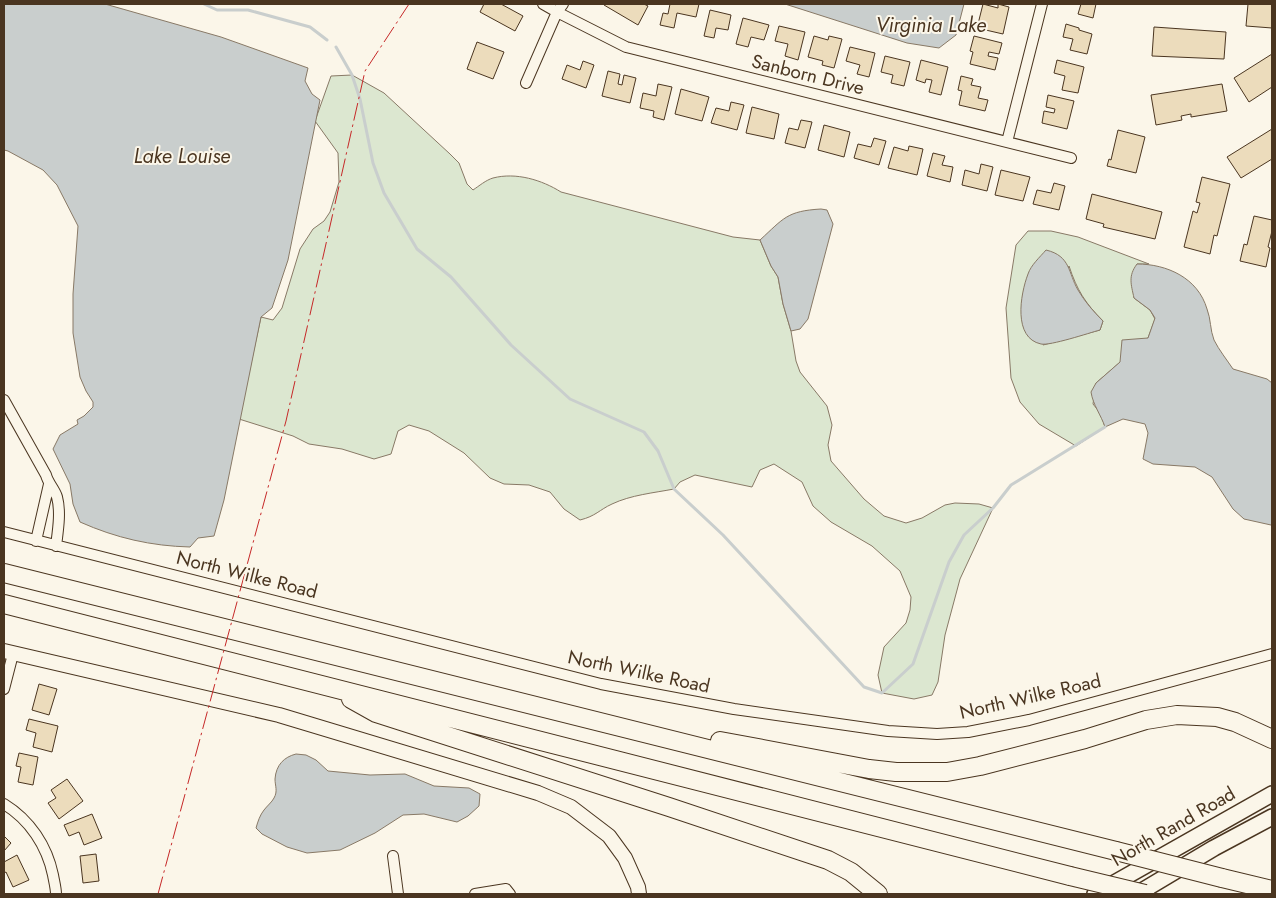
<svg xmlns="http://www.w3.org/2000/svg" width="1276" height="898" font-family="Jost,sans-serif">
  <rect width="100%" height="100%" fill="#fbf6e9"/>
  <!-- green -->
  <path fill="#dce7d0" stroke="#887966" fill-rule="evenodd" d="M352,75L384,93L450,154L459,163L467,184L473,190C479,186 486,180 493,178C516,172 542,180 561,192L733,237L760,240L771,266L778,277L783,304L791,331L796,361L800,372L827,406L832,425L828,445L831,461L864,499L884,516L906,523L922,518L945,505L955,503L979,504L993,508L960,579L945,635L938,682L932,695L914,699L882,693L878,675L884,647L906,623L910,610L911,597L900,571L872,546L831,522L813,506L802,482L774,464L760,470L752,487L695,475L680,482L674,489C653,493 631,495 612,504C599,510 596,516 580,520L564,509L550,492L529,485L504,484L490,478L464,453L429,431L409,425L398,431L391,454L374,459L342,449L309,444L293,436L239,419L261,317L273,320L282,308L300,249L313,229L324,221L330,212L339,182L338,153L315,121L331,76Z
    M1028,231H1051L1078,237L1149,264H1137L1134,298L1150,310L1155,319L1148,338L1096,383L1093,404L1101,414L1105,427L1076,446L1039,424L1020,402L1011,378L1006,308L1016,245ZM1069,266C1077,290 1085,303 1103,321L1100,330L1043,345Z"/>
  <!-- water -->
  <path fill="#c9cecd" stroke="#887966" d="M4,4H105L221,37L308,68L305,81L312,94L320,100L288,260L272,308L261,317L224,500L214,536L198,538L190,547C151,546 116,538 80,522L73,504L70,484L53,449L60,435L78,424L77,420L84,416L93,407V402L86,391L80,377L73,333V294L78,226L57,185L43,170L8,151L4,150Z
    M785,4H964L956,35L939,48L907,43Z
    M821,209L827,210L833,224L808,319L800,329L791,331L783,304L778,277L771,266L760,240C784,218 787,211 821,209Z
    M1046,250C1071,256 1068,273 1078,290C1085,302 1093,311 1103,321L1100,330C1089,333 1050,346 1041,344C1013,338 1020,295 1028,274C1031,265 1040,257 1046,250Z
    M1137,264C1167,264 1198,278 1207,309C1211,319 1210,330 1214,340C1219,350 1227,360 1233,369L1267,379L1272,383V524L1271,525L1244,519L1233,509L1212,477L1195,467L1153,464L1143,459L1148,433L1145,424L1123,419L1105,427C1101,415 1093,405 1091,392L1096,383L1120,362L1122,340L1148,338L1155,318L1150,310L1134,298C1131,284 1128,276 1137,264Z
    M296,754L306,755L316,760L328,771L370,775L405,774L434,786L469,788L480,794L479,806L468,816L457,822L424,814L403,815L375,833L340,850L307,853L287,847L262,834L256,828C258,821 260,815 264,810C267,806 272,802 274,798C278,791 275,786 275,779C276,765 284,757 296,754Z"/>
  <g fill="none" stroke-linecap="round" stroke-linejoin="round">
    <!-- stream -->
    <path stroke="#c9cecd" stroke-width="3" d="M204,4L217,10H248L310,27L327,40
      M336,47L352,75L360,99L373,163L384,193L417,249L451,277L511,345L570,399L644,432L658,451L674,489L723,535L864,687L882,693L913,664L949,562L964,535L993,508L1011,485L1105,427"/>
  </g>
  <!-- building -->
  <path fill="#ecdcbc" stroke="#4a3520" d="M484,4H501L523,16L515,31L480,12Z
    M605,4H644L648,6L638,25L604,5Z
    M670,4H699L696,17L677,13L674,28L660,25L663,13L668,14Z
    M983,4L998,8V4L1009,7L1003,34L977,28Z
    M1081,4H1096L1093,18L1078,14Z
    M1248,4H1272V28L1246,26Z
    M710,10L731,15L728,30L716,28L714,38L704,36Z
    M743,18L769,25L764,40L751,37L748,47L736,44Z
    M1066,24L1079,28V30L1092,34L1087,54L1070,50L1073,39L1063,37Z
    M779,26L805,32L798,60L785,56L788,44L775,41Z
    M1154,27L1226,32L1224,59L1152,56Z
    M814,36L828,40L829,36L842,39L834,68L822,65L823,61L808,57Z
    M974,36L1002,43L999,54L989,52L988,56L998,58L995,70L970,64L973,52L970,51Z
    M477,42L504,52L493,79L467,69Z
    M850,47L875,53L869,77L857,74L860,65L846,61Z
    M1272,54V87L1249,102L1234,78Z
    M885,56L910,62L904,86L891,83L893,75L881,72Z
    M921,60L948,67L941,95L929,92L932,80L926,79L925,83L916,80Z
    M1057,60L1084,67L1078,93L1062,90L1065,76L1054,73Z
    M583,61L594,65L586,88L562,79L567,65L580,70Z
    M608,71L620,74L618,84L622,85L624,75L636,78L630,103L602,96Z
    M961,76L973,79L971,85L981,87L978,98L988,100L985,111L959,105L962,91L958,90Z
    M658,84L672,87L664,120L653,117L654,111L640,108L643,93L656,96Z
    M1222,84L1227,111L1191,117V114L1181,116L1182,120L1156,125L1151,95Z
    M681,89L709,97L702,121L675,114Z
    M1048,95L1074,101L1067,129L1042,123L1044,111L1054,113L1055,109L1046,107Z
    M731,102L744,105L737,130L711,123L716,108L729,111Z
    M752,107L779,114L774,139L746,133Z
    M801,120L812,122L805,148L785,143L789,128L798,130Z
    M824,125L850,132L844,157L818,150Z
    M1272,129V159L1241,178L1227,157Z
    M1118,130L1145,137L1136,173L1107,166L1109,159L1111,160Z
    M874,138L886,141L879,165L854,158L858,144L871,147Z
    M909,146L923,149L917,175L888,168L894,147L908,151Z
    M933,153L945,156L942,165L953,167L950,182L927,176Z
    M981,164L993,167L987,191L962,185L965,170L979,174Z
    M1001,170L1030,177L1023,201L995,195Z
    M1202,177L1230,184L1217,236L1214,235L1210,254L1184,247L1193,211L1197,213L1200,203L1196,202Z
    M1054,183L1065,186L1059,210L1033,204L1037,190L1051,193Z
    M1092,194L1162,212L1155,239L1103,227L1104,224L1086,219Z
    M1254,216L1272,220V231L1268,247L1270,248L1266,267L1240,261L1244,244L1247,245Z
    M39,684L57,689L49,715L32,710Z
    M29,719L58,726L52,752L33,747L36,733L26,730Z
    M19,753L38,757L33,785L18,782L21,767L16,766Z
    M67,779L83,801L59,819L48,803L56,798L51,790Z
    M92,814L102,838L84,845L79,832L69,836L64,825Z
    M4,836L11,843L4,851Z
    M96,854L99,881L83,883L80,856Z
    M17,855L29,880L13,887L6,872L4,873V862Z"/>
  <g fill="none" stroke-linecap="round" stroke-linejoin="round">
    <!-- street casing -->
    <g stroke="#4a3520" stroke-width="12">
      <path id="street" d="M543,4L557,12L626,47L1071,158
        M526,83L557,12L563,4
        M1007,142L1042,4
        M4,400L46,475C48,483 55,490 57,497C61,512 58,530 56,546
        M4,532L601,684L734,709L888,731L937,734L968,732L1029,720L1272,654
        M36,541L49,484
        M4,689L13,654
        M4,804C30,820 47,846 53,875C54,881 56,888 56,894
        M393,856L398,894
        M475,894L506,889L510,894"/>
    </g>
    <!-- secondary casing -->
    <g stroke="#4a3520" stroke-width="16">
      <path id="secondary" d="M4,651L279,715L538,793L571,807L609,836L625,858L638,887L639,894"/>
    </g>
    <!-- primary casing -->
    <g stroke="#4a3520" stroke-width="18">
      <path id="primary" d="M1095,894L1272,794
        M1137,894L1214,848L1272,817"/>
    </g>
    <!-- highway casing -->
    <g stroke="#4a3520" stroke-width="20">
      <path id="highway" d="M4,573L1116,851
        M4,604L1070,876
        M351,699L376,713L669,807L828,860L851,872L878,894
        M720,741L869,769L896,772H947L980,766L1085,739L1146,720L1177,715L1217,717L1235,722L1272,739
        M1222,878L1272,890"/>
    </g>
    <!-- street -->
    <use href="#street" stroke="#fbf6e9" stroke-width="10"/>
    <!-- secondary -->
    <use href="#secondary" stroke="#fbf6e9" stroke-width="14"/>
    <!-- primary -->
    <use href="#primary" stroke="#fbf6e9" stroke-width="15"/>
    <!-- highway -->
    <use href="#highway" stroke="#fbf6e9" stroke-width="18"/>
    <!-- highway-bridge casing -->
    <g stroke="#4a3520" stroke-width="20" stroke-linecap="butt">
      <path id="highway-bridge" d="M1116,851L1222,878
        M1070,876L1145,894"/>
    </g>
    <!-- highway-bridge -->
    <use href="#highway-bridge" stroke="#fbf6e9" stroke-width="18"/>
    <!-- power -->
    <path stroke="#c62828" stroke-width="1" stroke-dasharray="18 4 2.5 4" stroke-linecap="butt" d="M158,894L286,421L365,71L409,4"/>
  </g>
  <g text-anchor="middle" stroke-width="4" stroke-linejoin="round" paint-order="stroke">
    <!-- street labels -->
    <g font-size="19" fill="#4a3520" stroke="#fbf6e9">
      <text transform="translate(808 74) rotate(14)" y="7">Sanborn Drive</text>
      <text transform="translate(247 574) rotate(14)" y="7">North Wilke Road</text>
      <text transform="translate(639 671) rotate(12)" y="7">North Wilke Road</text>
      <text transform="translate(1030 696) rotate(-13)" y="7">North Wilke Road</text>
      <text transform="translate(1173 826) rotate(-30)" y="7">North Rand Road</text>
    </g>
    <!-- water labels -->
    <g font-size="20" font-style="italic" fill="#4a3520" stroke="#fbf6e9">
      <text x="931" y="32">Virginia Lake</text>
      <text x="182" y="163">Lake Louise</text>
    </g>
  </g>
  <!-- border -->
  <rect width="1276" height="898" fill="none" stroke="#4a3520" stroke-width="10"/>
</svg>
